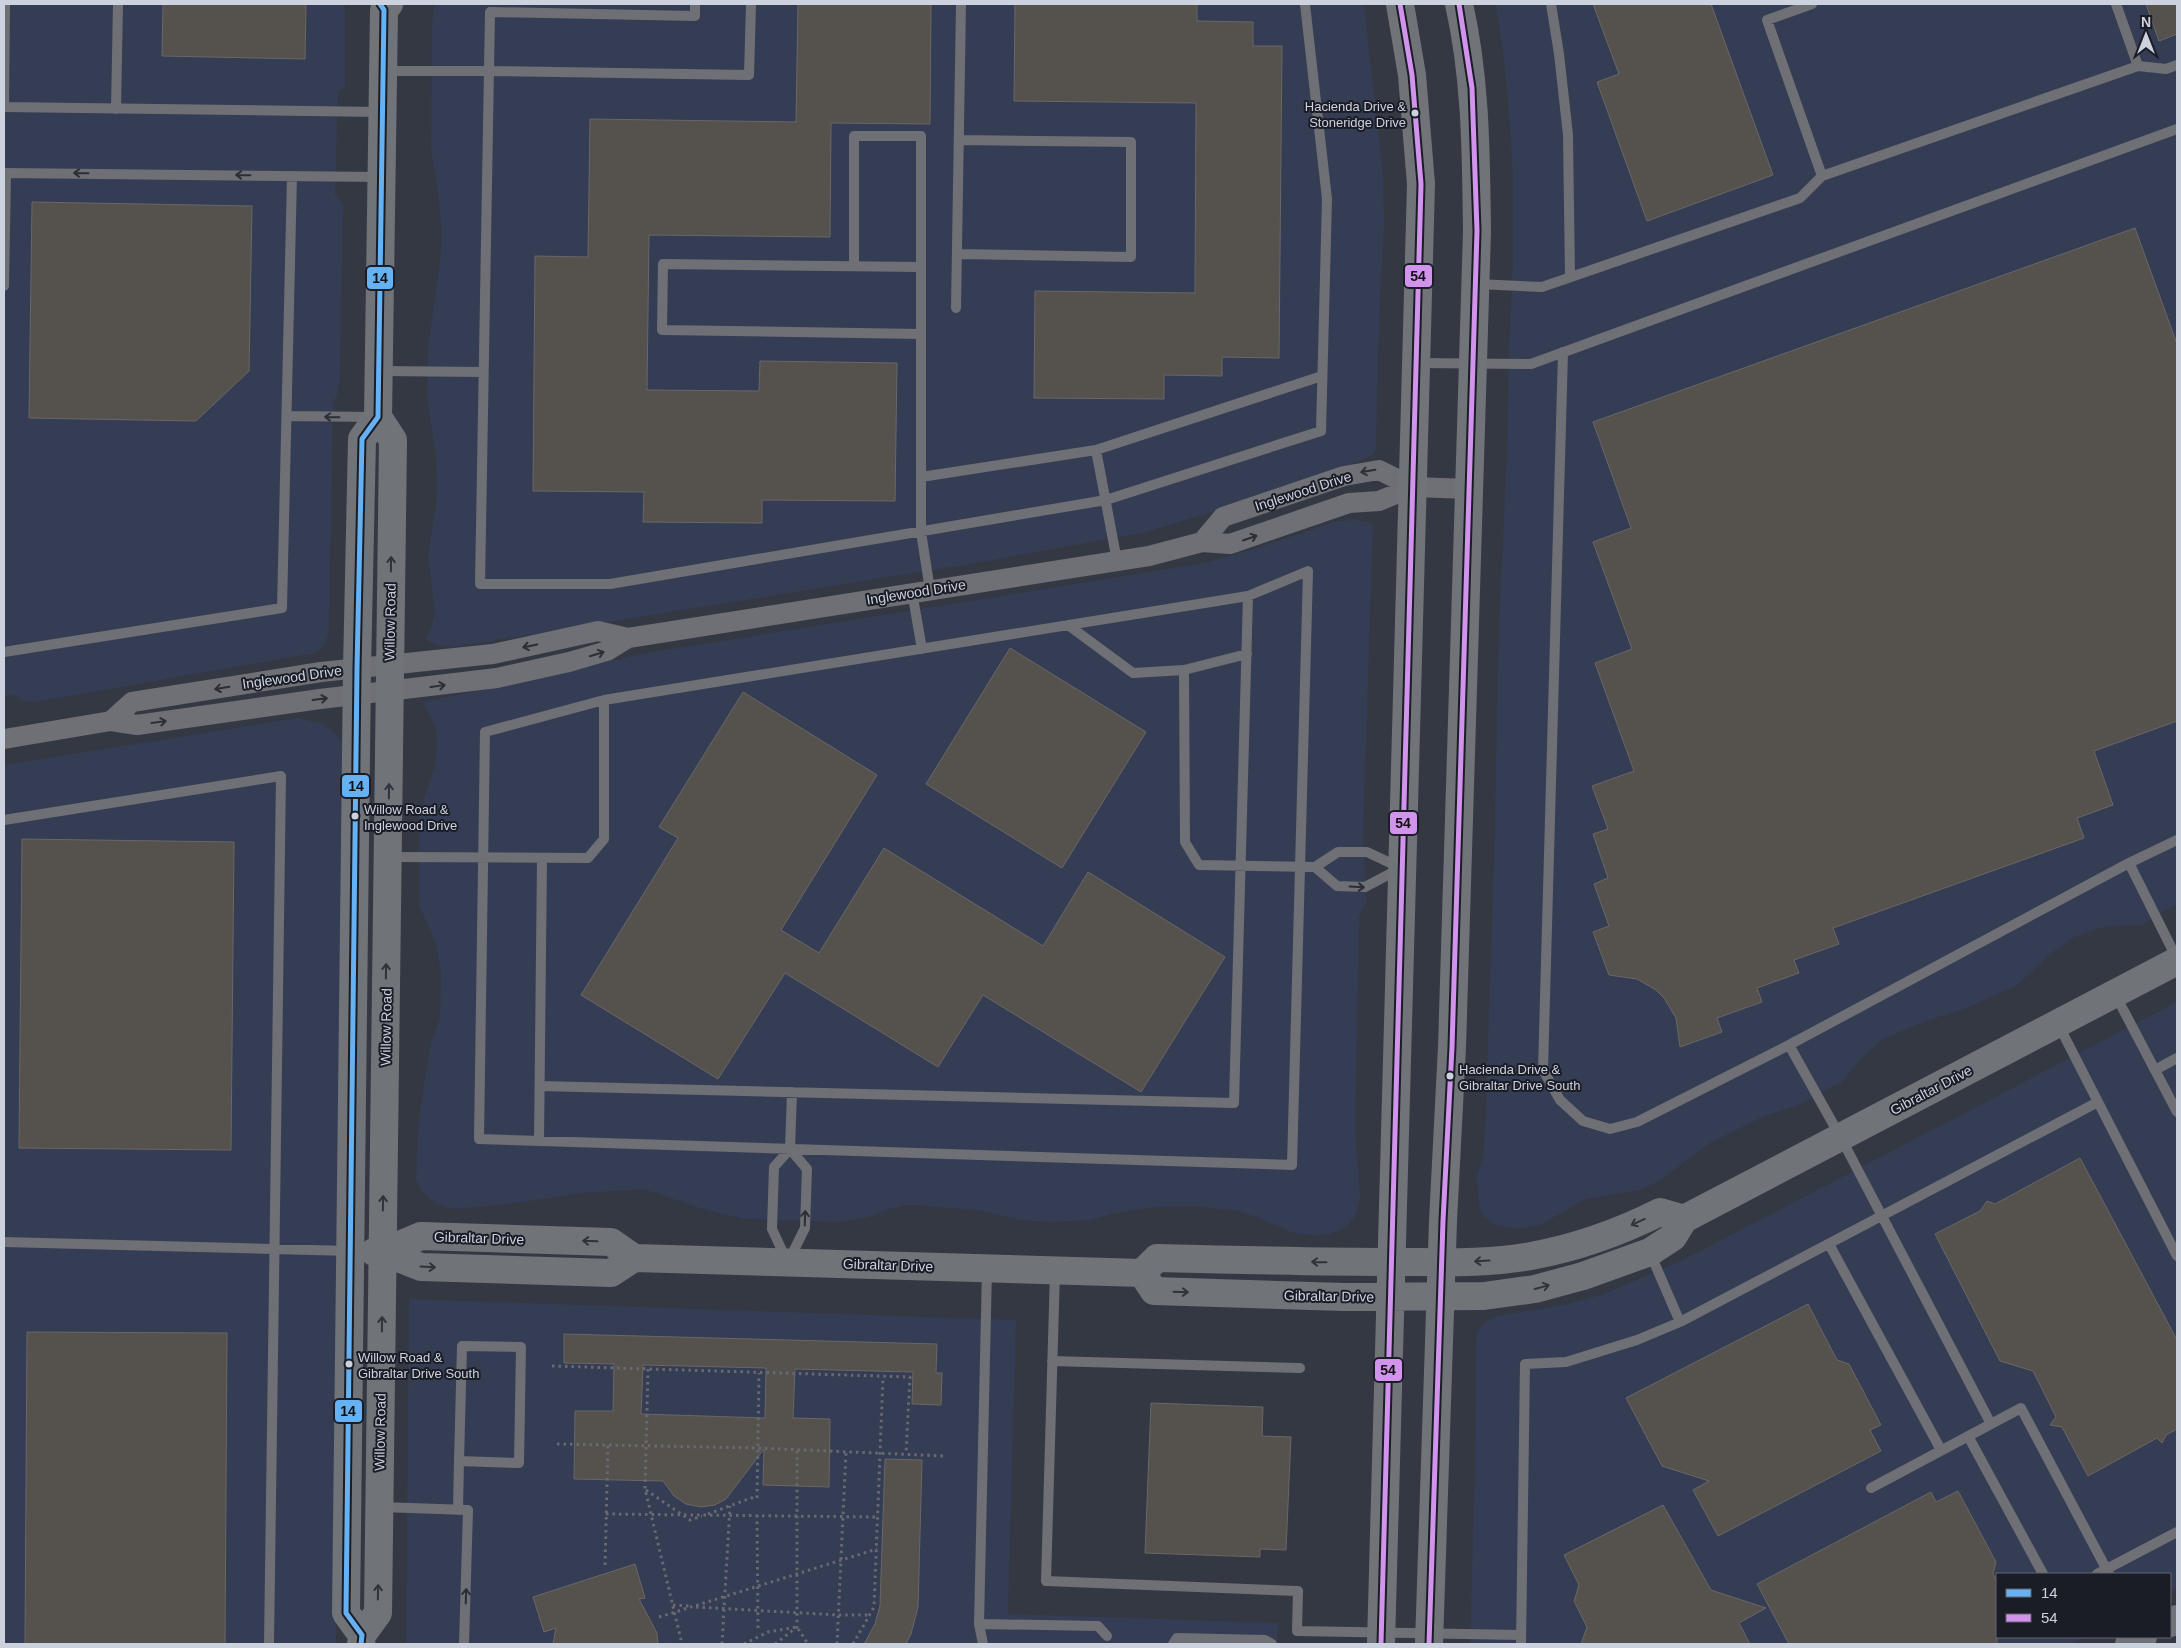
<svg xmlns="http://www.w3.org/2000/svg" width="2181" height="1648" font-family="Arial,sans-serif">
  <rect width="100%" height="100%" fill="#343843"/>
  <!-- built -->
  <path fill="#353d55" d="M4,4H345V88L338,91L335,194L343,204L340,377L338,392L333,404L329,633L325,644L315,653L36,702L21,700L16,695L4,696Z
    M435,4H1364L1383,174L1384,223L1379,322L1376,450L1372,455L1360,461L1212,512L1142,533L982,562L453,647L436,645L425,639L430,631L435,612L428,557L437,496L436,458L427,397L428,347L440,262L442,235L438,192L431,149L432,23Z
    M1496,4H2177V904L2141,925L2106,926L2074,937L2053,952L2016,986L1969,1007L1923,1022L1883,1039L1864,1055L1842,1082L1798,1105L1762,1117L1710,1143L1659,1181L1640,1190L1586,1199L1540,1225L1517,1229L1494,1225L1483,1216L1479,1205L1477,1177L1483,1156L1485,1134L1494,859L1499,624L1507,453L1509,348L1513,258V178L1510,127L1505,69Z
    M1357,520L1370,523L1373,526L1363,835L1367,900L1359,916L1355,1130L1360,1198L1356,1214L1347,1227L1329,1234L1313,1236L1291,1232L1257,1217L1236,1211L1196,1206L1154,1207L1115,1213L1090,1220L1052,1222L1020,1220L983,1211L919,1205H905L886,1210L870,1217L839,1222L745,1219L703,1209L644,1189L581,1193L517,1203L454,1209L437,1204L423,1193L416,1180L419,1116L431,1042L440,1019L441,975L437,946L419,905V815L435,766L437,744L436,728L423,702L536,679L641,654L1205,563L1263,546L1337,521Z
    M298,718L323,724L336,734L344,746L336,1644H4V765Z
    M2177,1002V1587L2170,1591V1574H1997V1637H2085L2071,1644H1470L1475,1468L1476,1342L1477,1332L1485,1322L1497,1316L1568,1304L1604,1294L1683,1260Z
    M409,1299L1016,1320L1008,1614L1278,1623L1277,1644H1315H406Z"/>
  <!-- building -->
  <path fill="#55514c" stroke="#696768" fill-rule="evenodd" d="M163,4H306L305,59L162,56Z
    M798,4H931L930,124L831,123L830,237L649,235L647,390L759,391L760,361L897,363L895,501L762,500V523L643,522L644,492L533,491L535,256L588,257L590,119L796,122Z
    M1015,4H1197V21L1253,22V46H1282L1279,358L1222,357V376L1164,375V399L1034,398L1035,291L1195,293L1196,103L1014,101Z
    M1593,4H1711L1773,175L1647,221L1597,82L1619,74Z
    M2146,4H2177V34L2159,41Z
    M32,202L252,206L249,371L196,421L29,418Z
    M2135,228L2177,344V721L2094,751L2113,805L2077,818L2084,838L1833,928L1839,944L1794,960L1799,973L1757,988L1762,1002L1717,1018L1722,1032L1680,1047L1676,1018L1664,998L1656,990L1637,979L1609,975L1593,932L1609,926L1594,884L1608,878L1593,834L1608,829L1592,786L1634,771L1595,663L1632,649L1593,542L1631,528L1593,422Z
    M1010,648L1146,732L1062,868L926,784Z
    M743,692L877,775L781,930L819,953L884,848L1043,946L1088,872L1225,957L1141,1092L983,995L938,1067L785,973L718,1079L581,995L678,838L659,827Z
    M22,839L234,842L231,1150L19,1148Z
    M2080,1158L2177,1340V1429L2166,1435L2162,1443L2157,1438L2088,1476L2062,1427L2050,1425L2056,1417L2033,1371L2000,1361L1935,1234L1980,1211L1987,1201L1995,1204Z
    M1808,1304L1837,1360L1849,1364L1881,1425L1870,1430L1881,1451L1718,1536L1693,1490L1709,1481L1662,1466L1626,1398Z
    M27,1332L227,1333L225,1644H25Z
    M564,1334L937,1344L936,1373H942L941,1405L912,1404L913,1372L795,1369L793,1418L830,1419L829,1487L763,1485L764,1449L726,1499L715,1505L701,1507L686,1504L674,1496L663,1481L574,1479L575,1411H613L614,1364L564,1363ZM643,1365L766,1368L765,1418L641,1414Z
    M1151,1403L1263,1407L1262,1436L1291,1437L1286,1550L1260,1549V1557L1145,1553Z
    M885,1459L922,1460L918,1607L911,1634L906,1644H864L875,1624L880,1606Z
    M1958,1491L1996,1562L1993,1574L1997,1582V1644H1789L1757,1584L1931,1492L1936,1502Z
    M1663,1505L1711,1590L1766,1608L1739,1623L1750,1644H1581L1587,1627L1574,1601L1579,1585L1564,1555Z
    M635,1564L645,1598L639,1599L657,1633L658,1644H553L556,1628L544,1632L533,1597Z"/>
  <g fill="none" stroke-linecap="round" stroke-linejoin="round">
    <!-- path -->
    <path stroke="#686a70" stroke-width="3" stroke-dasharray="2.5 4" stroke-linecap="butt" d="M552,1366L910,1377L906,1454
      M648,1369L645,1489L682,1644
      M557,1444L758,1448L945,1456
      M646,1490L690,1520L702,1516
      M606,1514L878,1517
      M708,1514L751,1498H757L759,1373
      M757,1515L758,1629
      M605,1565L608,1444
      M673,1605L690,1606
      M696,1607L838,1615H869
      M659,1617L877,1549
      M722,1644L730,1506
      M744,1644L768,1632L797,1627L808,1644
      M775,1644L797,1627V1450
      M837,1644L846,1452
      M853,1644L874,1607L883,1377"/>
    <!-- lane -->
    <path stroke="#6f7075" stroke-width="10" d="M5,4L4,107L382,112
      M695,4V16L490,12L480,584H610L1106,500L1321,431L1327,199L1305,4
      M1551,4L1559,54L1568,135L1570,277
      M1812,4L1767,20L1822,176
      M2116,4L2138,66
      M384,71H489L749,75L751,4
      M116,109L118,4
      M957,254L1131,257V142L959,140
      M854,266V136H921V532L930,590
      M921,267L663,264L662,330L921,334
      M1477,284L1542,287L1800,198L1822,176L2138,66L2166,69L2177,65
      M4,286L6,173L381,177
      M956,308L961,4
      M1563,352L1543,1070L1560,1100L1583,1121L1610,1129L1637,1122L1789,1045L2129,863L2177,840
      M1417,363L1531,364L2177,129
      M380,371L483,372
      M287,416L374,417
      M1096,450L1117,561
      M921,477L1096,450L1322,376
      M1308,571L1292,1165L479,1139L485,732L604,700L1248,596Z
      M912,592L922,649
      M1068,625L1133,673L1184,670L1247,654
      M4,652L282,608L292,176
      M1184,670L1185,842L1199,865L1315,867L1338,852H1367L1401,868L1365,887L1337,886L1315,867
      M4,820L281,776L269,1644
      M389,857L588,858L604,839V700
      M2129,863L2177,959
      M2115,994L2177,1112
      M2058,1024L2177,1256
      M1789,1045L1841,1138L1991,1424L2021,1408L2109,1574
      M2155,1070L2177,1058
      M540,1086L1234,1103L1248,596
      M539,1141L542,858
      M4,1242L350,1251
      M1829,1244L1941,1450
      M1650,1253L1680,1322
      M786,1259L772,1229L774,1167L790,1149L792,1092
      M789,1260L805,1228L807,1169L790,1149
      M1055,1271L1046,1581L1298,1591L1297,1631L1521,1635
      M1052,1361L1300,1368
      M1968,1436L2043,1574
      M1871,1488L1991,1424
      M381,1507L468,1510L464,1644
      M458,1510L459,1461L519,1463L521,1347L462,1346L459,1461
      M2097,1574L2177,1532
      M979,1624L1098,1626L1107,1636
      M983,1644L979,1624L987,1269
      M1173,1644L1177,1638L1265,1640L1272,1644
      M1521,1644L1525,1364L1566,1362L1637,1340L1680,1322L2098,1102"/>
    <!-- street -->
    <path stroke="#6f7075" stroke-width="20" d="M1202,542L1223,517L1344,476L1379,470L1413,487L1470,489
      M111,721L132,702L321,672L493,654L598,631L628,638L1149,556L1202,542L1230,544L1349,503L1379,501L1413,487
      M4,739L111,721L137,725L320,699L497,678L569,662L607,651L628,638"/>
    <!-- secondary -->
    <path stroke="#707479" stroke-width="28" d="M374,1252H383L421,1267L611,1273L634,1258
      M383,1252L421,1236L611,1242L634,1258L1142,1273L1157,1258C1236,1260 1316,1262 1395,1262C1440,1262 1487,1264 1531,1256C1575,1248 1620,1232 1660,1212L1684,1219
      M1142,1273L1154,1291L1344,1297L1484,1296L1535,1289L1583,1276L1650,1252L1673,1237L1684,1219L2177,961
      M2170,1623L2177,1619
      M362,1635L346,1613L357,669L362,439L378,417
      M361,1644L362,1635L378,1613L393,440L378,417L384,10L389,4
      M1381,1644L1421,184L1412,75L1400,4
      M1429,1644L1443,1221L1452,1047L1477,231C1476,154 1476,79 1459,4
      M2129,1644L2143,1637"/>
    <!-- bus-1 casing -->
    <g stroke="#1a1d26" stroke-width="9">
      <path id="bus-1" d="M361,1644L362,1635L346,1613L357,669L362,439L378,417L384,10L380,4"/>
    </g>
    <!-- bus-2 casing -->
    <g stroke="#1a1d26" stroke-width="9">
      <path id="bus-2" d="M1381,1644L1421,184L1412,75L1400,4
        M1429,1644L1443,1221L1452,1047L1477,231L1472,88L1459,4"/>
    </g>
    <!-- bus-1 -->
    <use href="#bus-1" stroke="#66b1f2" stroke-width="5"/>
    <!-- bus-2 -->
    <use href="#bus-2" stroke="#d193ec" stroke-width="5"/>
  </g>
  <!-- one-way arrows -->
  <defs><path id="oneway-shaft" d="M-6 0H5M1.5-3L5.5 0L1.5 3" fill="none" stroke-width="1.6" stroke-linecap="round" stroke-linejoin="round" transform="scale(1.25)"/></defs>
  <g stroke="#2b2e36">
    <use href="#oneway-shaft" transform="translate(81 173) rotate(-179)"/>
    <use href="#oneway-shaft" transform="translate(243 175) rotate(-179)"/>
    <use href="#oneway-shaft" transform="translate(332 417) rotate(-179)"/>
    <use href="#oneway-shaft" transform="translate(1368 471) rotate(170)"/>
    <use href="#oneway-shaft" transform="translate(1250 538) rotate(-19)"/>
    <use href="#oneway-shaft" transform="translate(530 646) rotate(168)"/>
    <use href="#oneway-shaft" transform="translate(597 654) rotate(-17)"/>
    <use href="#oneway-shaft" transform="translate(438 686) rotate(-8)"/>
    <use href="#oneway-shaft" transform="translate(222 688) rotate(171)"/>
    <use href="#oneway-shaft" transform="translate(320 699) rotate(-7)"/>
    <use href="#oneway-shaft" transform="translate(159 722) rotate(-8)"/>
    <use href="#oneway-shaft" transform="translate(1357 887) rotate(3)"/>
    <use href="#oneway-shaft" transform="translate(805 1218) rotate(-88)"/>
    <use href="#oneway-shaft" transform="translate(466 1596) rotate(-88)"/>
  </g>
  <g stroke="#30333b">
    <use href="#oneway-shaft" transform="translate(391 564) rotate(-89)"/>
    <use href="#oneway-shaft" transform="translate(389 791) rotate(-89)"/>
    <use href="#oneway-shaft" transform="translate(386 971) rotate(-89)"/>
    <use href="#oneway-shaft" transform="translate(383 1203) rotate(-89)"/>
    <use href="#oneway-shaft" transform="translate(1638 1222) rotate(156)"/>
    <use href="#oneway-shaft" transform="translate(590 1241) rotate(-178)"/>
    <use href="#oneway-shaft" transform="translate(1482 1261) rotate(177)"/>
    <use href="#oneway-shaft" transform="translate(1319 1262) rotate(-179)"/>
    <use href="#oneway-shaft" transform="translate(428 1267) rotate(3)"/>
    <use href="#oneway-shaft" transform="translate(1542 1287) rotate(-15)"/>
    <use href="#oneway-shaft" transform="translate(1181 1292) rotate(2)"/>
    <use href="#oneway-shaft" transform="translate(382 1324) rotate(-89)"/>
    <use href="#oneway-shaft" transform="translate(378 1592) rotate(-89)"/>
  </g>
  <!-- markers -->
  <g fill="#cdd2df" stroke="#1a1d26" stroke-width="2">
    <circle cx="1415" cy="113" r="4.5"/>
    <circle cx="355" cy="816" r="4.5"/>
    <circle cx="1450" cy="1076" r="4.5"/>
    <circle cx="349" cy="1364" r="4.5"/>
  </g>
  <g text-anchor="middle" stroke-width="4" stroke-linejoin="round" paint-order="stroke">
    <!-- bus labels -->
    <g font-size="13" fill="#cdd2df" stroke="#1a1d26" text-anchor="start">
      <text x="1406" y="111" text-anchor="end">Hacienda Drive &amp;<tspan x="1406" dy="16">Stoneridge Drive</tspan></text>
      <text x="364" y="814">Willow Road &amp;<tspan x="364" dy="16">Inglewood Drive</tspan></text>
      <text x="1459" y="1074">Hacienda Drive &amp;<tspan x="1459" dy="16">Gibraltar Drive South</tspan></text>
      <text x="358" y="1362">Willow Road &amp;<tspan x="358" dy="16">Gibraltar Drive South</tspan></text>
    </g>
    <!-- street labels -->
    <g font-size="14" fill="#cdd2df" stroke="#1a1d26">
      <text transform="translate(1303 491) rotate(-18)" y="5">Inglewood Drive</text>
      <text transform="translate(916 592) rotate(-9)" y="5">Inglewood Drive</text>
      <text transform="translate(390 622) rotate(-89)" y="5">Willow Road</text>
      <text transform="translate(292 677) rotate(-8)" y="5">Inglewood Drive</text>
      <text transform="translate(386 1027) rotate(-89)" y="5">Willow Road</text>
      <text transform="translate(1931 1090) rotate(-28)" y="5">Gibraltar Drive</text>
      <text transform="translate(479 1238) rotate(2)" y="5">Gibraltar Drive</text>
      <text transform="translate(888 1265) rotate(2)" y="5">Gibraltar Drive</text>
      <text transform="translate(1329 1296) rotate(1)" y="5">Gibraltar Drive</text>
      <text transform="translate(380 1432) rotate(-89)" y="5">Willow Road</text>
    </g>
  </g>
  <g stroke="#1a1d26" stroke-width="2">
    <rect x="1404" y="264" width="29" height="24" rx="5" fill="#d193ec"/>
    <rect x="366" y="266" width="28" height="24" rx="5" fill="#66b1f2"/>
    <rect x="341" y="774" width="29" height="24" rx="5" fill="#66b1f2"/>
    <rect x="1389" y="811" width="29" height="24" rx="5" fill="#d193ec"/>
    <rect x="1374" y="1358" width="29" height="24" rx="5" fill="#d193ec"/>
    <rect x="334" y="1399" width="29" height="24" rx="5" fill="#66b1f2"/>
  </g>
  <g font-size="14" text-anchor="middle" font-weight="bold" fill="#111">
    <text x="1418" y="281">54</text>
    <text x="380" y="283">14</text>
    <text x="356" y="791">14</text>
    <text x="1403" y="828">54</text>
    <text x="1388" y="1375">54</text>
    <text x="348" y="1416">14</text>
  </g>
  <!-- border -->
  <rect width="2181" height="1648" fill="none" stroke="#cdd2df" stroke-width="10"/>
  <!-- legend -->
  <rect x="1996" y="1573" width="175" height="65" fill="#1a1d26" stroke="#626570"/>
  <rect x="2006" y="1589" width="25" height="8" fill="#66b1f2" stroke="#626570"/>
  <text x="2041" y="1598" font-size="15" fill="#cdd2df">14</text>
  <rect x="2006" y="1614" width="25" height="8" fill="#d193ec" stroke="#626570"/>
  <text x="2041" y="1623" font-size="15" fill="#cdd2df">54</text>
  <!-- north arrow -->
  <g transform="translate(2146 35)" stroke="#1a1d26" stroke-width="4" paint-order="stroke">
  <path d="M0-4L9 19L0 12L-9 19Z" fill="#cdd2df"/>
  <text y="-8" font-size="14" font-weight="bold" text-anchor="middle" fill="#cdd2df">N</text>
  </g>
</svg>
